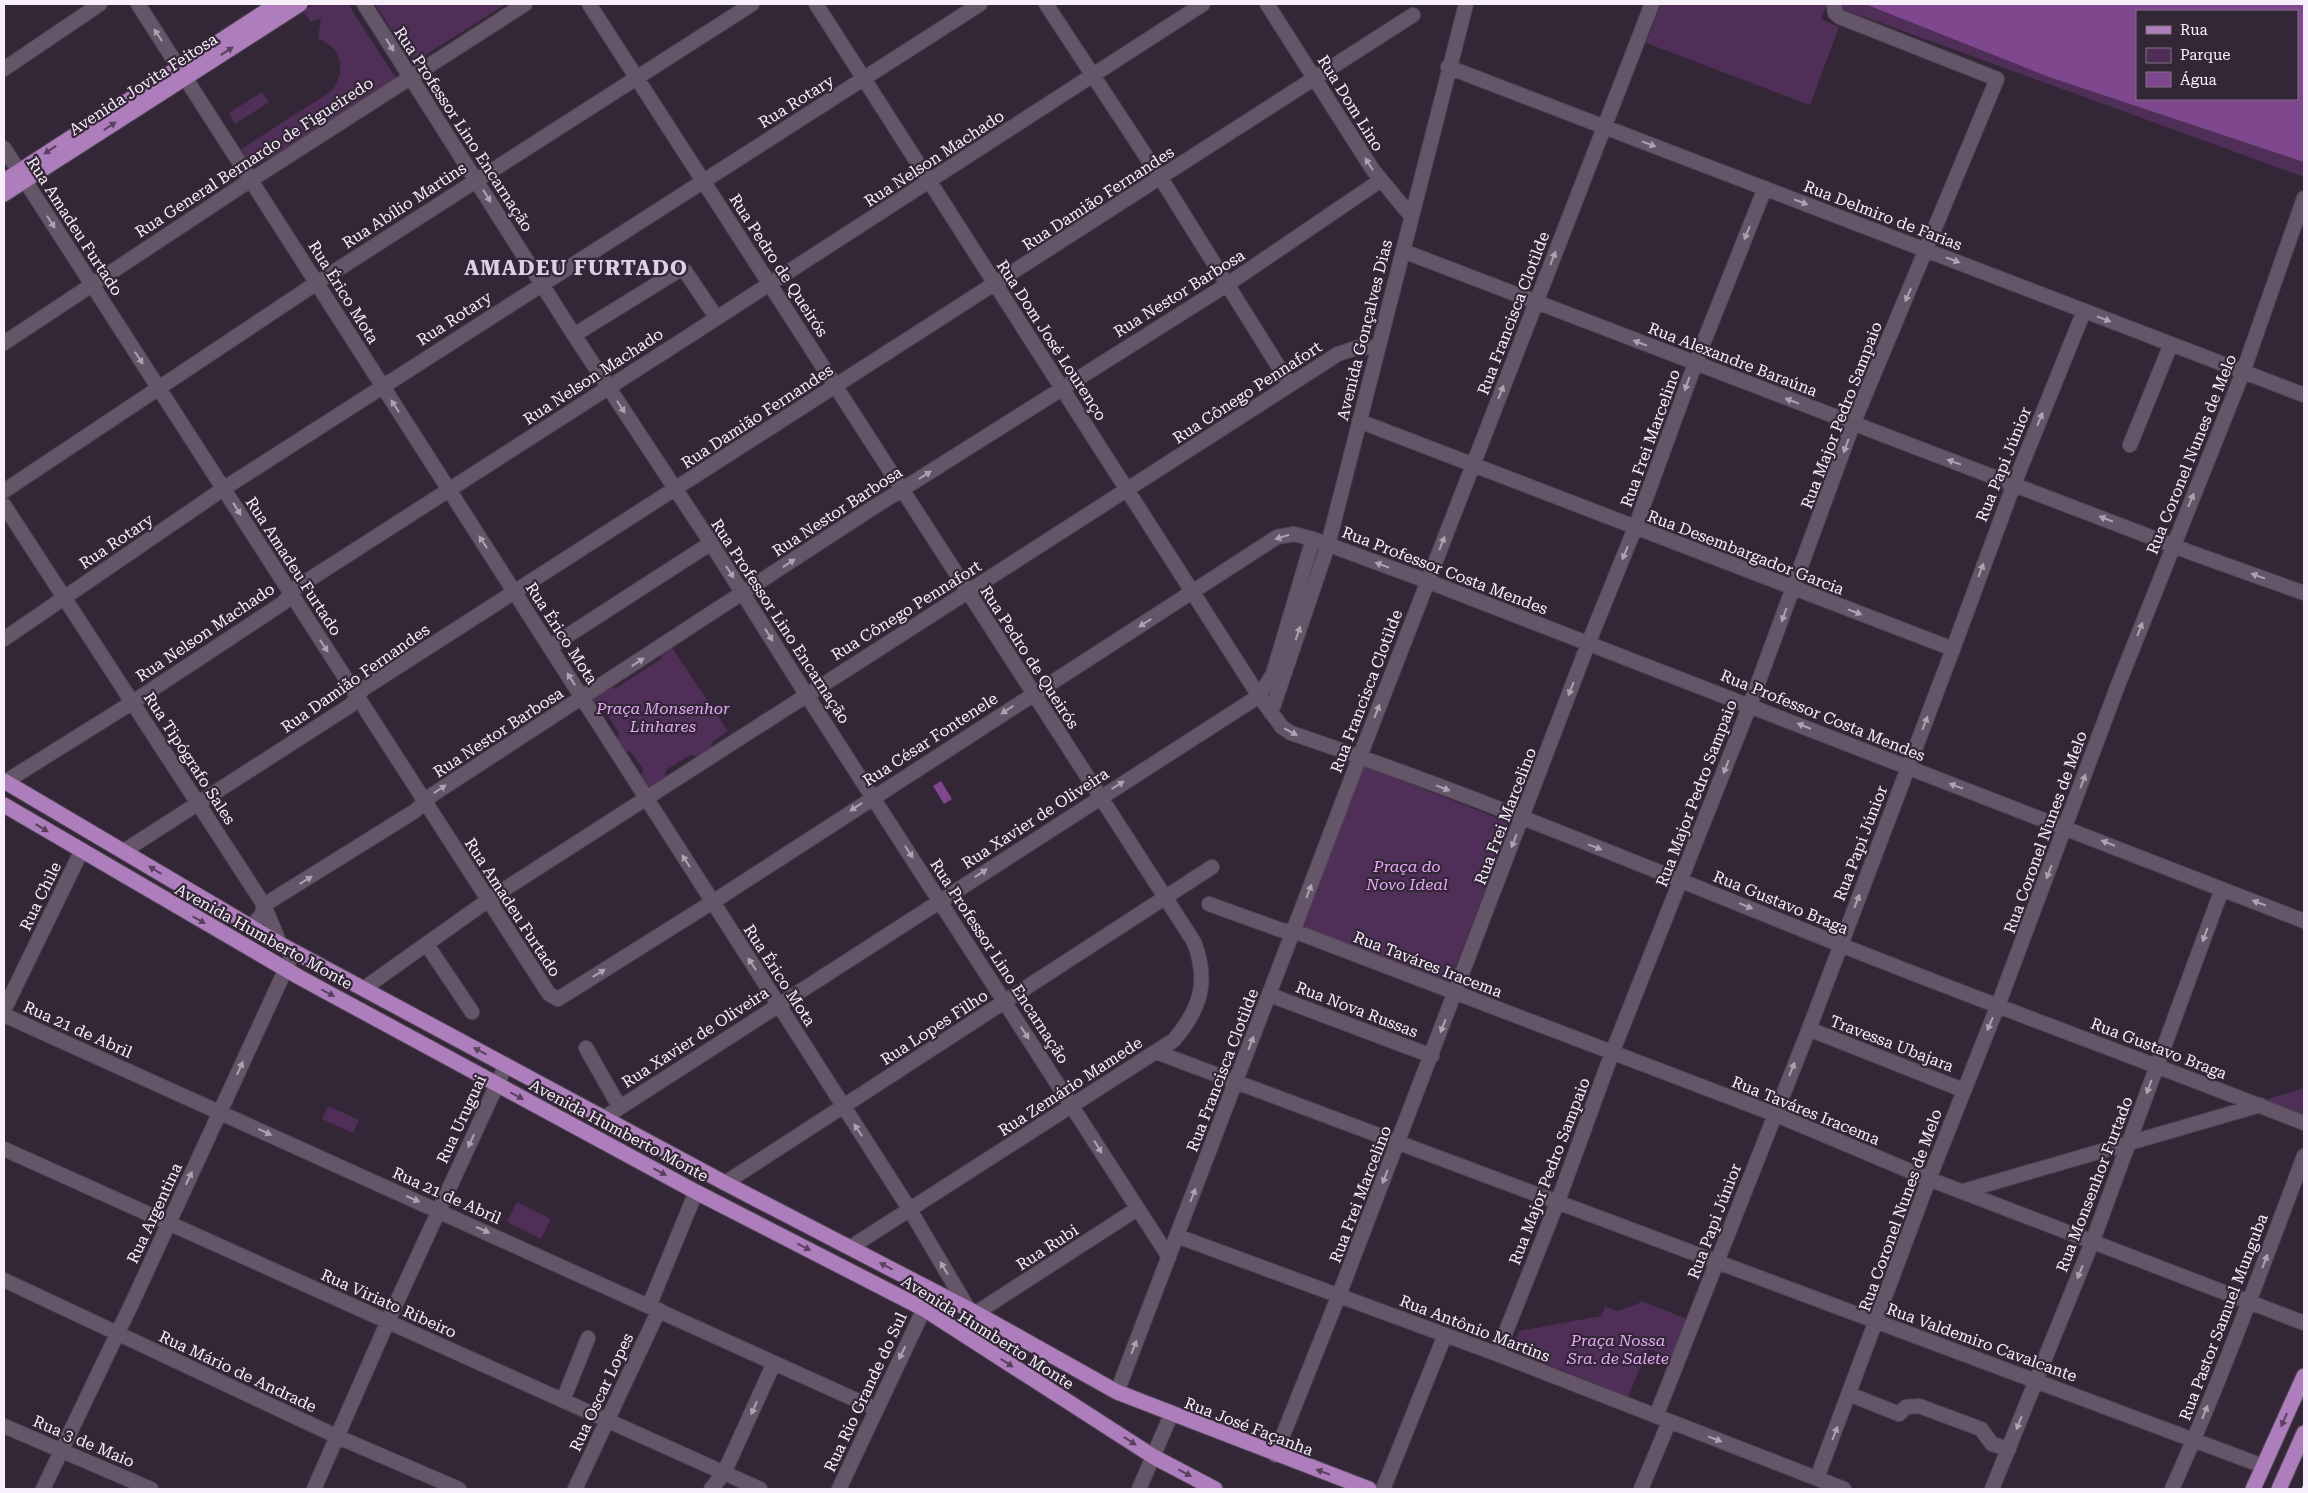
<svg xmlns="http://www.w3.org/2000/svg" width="2308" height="1493" font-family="'Roboto Serif',serif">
  <rect width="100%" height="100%" fill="#332636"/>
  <!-- green -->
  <path fill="#4f2f58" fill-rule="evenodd" d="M314,4H348L397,80L318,130L253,167L241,149L330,92C347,74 343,47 318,39L321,18L311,22L303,11Z
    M375,4H506L413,63Z
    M1661,4H1827L1821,19L1839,27L1810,105L1646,43Z
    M1839,4H2304V177L1837,7ZM2137,11H2297V99H2137Z
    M262,92L269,102L235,124L229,113Z
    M671,646L728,731L712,742L710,752L700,757L690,755L666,770L665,780L656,786H647L641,777L643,769L630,751H623L617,740L619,733L605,711L597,710L592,697L607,687L616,688L661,659L662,651Z
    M1364,766L1508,822L1510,826L1450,981L1446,982L1305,927L1304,924Z
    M2304,1088V1114L2262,1101Z
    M328,1106L359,1120L353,1133L322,1119Z
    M517,1202L551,1219L541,1239L507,1222Z
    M1641,1301L1687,1319L1671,1358L1648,1349L1628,1397L1512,1350L1519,1331L1601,1316L1605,1307L1617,1311L1638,1304Z"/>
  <!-- water -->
  <path fill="#7e478e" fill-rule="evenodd" d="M1865,4H2304V162L2049,77ZM2297,11V99H2137V11Z
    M941,781L952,799L944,804L933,786Z"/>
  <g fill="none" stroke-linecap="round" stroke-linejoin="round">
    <!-- minor casing -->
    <g stroke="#4f4553" stroke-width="16">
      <path id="minor" d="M138,4L910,1210L969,1310
        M364,4L574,335L711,543L806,694L1169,1257
        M589,4L1194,942C1209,981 1201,1008 1174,1040L851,1247
        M816,4L1259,696L1282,727L1291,733C1475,795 1655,871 1836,943C1991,1005 2149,1062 2304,1123
        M1046,4L1167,188L1290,385
        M1267,4L1373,170L1411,216
        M1448,67L2304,395
        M4,69L100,4
        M4,148L549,994L558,999L722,896L1277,537L1294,534L1313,539L1427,581L2304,921
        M1403,251L2195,554L2304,593
        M574,335L681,269L685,271L716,317
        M4,343L240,187L525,4
        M1359,421L1953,649
        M2130,445L2171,344
        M4,491L318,282L752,4
        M4,505L264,905L280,944
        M4,639L223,489L980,4
        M550,647L711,543
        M1271,713L1328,545L1466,4
        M5,782L133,702L283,603L296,588C599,394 901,200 1203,4
        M124,851L351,705L363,689L1413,15
        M1209,904L1284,931H1294L1774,1114L1929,1179L2304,1323
        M252,927L262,914L264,905L415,811L432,795L871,509L1228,284L1381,180
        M427,945L472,1012
        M363,989L494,896L1338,354L1359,347L1377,348
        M1270,995L1432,1056
        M4,1010L81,852
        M4,1015L876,1409
        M1809,1029L1963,1090
        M586,1048L619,1106
        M1156,1052L2263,1466
        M605,1117L1259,696L1273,674L1313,539
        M4,1149L760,1489
        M725,1183L1212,867
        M1964,1191L2260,1105
        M1177,1236L1497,1354L1844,1489
        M4,1280L338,1437L459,1489
        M649,1306L696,1192
        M976,1313L1137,1209
        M1497,1354L1558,1201L1612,1053L1750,705L1853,424L1997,79L1840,17L1835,13L1834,4
        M1117,1392L1360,756L1652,4
        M1849,1394L1899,1414L1906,1407L1919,1406L1981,1429L1992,1444L2009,1449
        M563,1400L588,1338
        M1656,1416L1809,1029L1953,649L2014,484L2084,311
        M4,1426L151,1489
        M1275,1455L1339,1295L1588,644L1635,528L1695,364L1765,188
        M1817,1478L1929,1179L2000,1000L2118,685L2243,372L2304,198
        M43,1489L133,1301L294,951
        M314,1489L388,1321L506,1065
        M575,1489L659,1310
        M711,1489L724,1473L774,1363
        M839,1489L924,1309
        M1139,1489L1171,1415
        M1383,1489L1445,1335
        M1641,1489L1669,1422
        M1992,1489L2093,1240L2222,889
        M2172,1489C2221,1380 2262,1268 2304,1156"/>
    </g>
    <!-- major casing -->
    <g stroke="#4f4553" stroke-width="17">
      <path id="major" d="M4,181L277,4
        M4,194L300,4
        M4,781L280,944L725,1183L976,1313L1117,1392L1369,1489
        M4,805L299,977L696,1192L924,1309L1154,1457L1215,1489
        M2253,1489L2304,1376
        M2279,1489L2304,1433"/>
    </g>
    <!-- minor -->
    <use href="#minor" stroke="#645668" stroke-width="14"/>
    <!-- major -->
    <use href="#major" stroke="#ae7dbc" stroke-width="15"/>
    <!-- rail -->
    <path stroke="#bbb1be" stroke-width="3" stroke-dasharray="9 9" stroke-linecap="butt" d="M2303,1489L2304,1486"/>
  </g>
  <!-- one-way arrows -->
  <defs><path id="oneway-solid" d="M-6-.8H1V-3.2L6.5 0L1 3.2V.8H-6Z" transform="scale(1.25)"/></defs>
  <g fill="#aea2b1">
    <use href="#oneway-solid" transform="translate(158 35) rotate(-123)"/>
    <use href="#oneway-solid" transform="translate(390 45) rotate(58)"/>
    <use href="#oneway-solid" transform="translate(1649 144) rotate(21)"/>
    <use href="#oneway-solid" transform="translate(1369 164) rotate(-123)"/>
    <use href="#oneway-solid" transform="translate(487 196) rotate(58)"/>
    <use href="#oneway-solid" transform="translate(1801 202) rotate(21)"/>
    <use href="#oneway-solid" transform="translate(51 222) rotate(57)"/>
    <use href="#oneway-solid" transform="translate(1747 233) rotate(112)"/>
    <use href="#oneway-solid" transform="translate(1553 258) rotate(-69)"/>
    <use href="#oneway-solid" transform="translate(1953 260) rotate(21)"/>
    <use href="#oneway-solid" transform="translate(1908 295) rotate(113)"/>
    <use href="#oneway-solid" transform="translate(2104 319) rotate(21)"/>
    <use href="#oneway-solid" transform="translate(1640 343) rotate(-159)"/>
    <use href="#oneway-solid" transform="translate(139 358) rotate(57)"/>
    <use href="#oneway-solid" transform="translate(1687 384) rotate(110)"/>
    <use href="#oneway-solid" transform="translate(1501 392) rotate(-68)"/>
    <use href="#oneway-solid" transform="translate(1792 401) rotate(-159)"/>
    <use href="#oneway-solid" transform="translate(395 406) rotate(-123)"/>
    <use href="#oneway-solid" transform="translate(621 407) rotate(57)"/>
    <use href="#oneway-solid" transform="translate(2040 419) rotate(-68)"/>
    <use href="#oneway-solid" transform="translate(1846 446) rotate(110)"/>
    <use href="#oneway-solid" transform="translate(1954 462) rotate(-160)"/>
    <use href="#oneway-solid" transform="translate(925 475) rotate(-32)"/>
    <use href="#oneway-solid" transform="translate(2191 500) rotate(-68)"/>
    <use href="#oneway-solid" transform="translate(237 509) rotate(58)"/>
    <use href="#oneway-solid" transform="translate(2106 519) rotate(-159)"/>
    <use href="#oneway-solid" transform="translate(1282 537) rotate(163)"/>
    <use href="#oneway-solid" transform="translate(483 542) rotate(-123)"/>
    <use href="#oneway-solid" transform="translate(1442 543) rotate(-69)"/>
    <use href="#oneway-solid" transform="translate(1625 553) rotate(112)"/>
    <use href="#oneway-solid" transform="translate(789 563) rotate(-33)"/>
    <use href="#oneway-solid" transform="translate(1382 565) rotate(-160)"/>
    <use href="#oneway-solid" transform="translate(1981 570) rotate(-69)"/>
    <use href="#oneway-solid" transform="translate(730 572) rotate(57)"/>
    <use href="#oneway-solid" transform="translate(2258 576) rotate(-160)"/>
    <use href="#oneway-solid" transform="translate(1855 612) rotate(21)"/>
    <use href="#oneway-solid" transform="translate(1784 615) rotate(110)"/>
    <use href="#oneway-solid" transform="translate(1145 623) rotate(148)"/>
    <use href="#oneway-solid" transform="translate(2140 629) rotate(-69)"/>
    <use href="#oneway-solid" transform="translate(1298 633) rotate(-71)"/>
    <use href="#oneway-solid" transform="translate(769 635) rotate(58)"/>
    <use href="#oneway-solid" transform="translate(324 646) rotate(57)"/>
    <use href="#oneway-solid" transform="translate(638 662) rotate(-33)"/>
    <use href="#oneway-solid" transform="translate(571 679) rotate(-123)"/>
    <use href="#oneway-solid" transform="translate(1571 689) rotate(111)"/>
    <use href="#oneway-solid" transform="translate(1007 710) rotate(147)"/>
    <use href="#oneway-solid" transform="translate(1377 711) rotate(-69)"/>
    <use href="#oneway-solid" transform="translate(1925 723) rotate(-69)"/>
    <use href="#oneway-solid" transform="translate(1804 726) rotate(-158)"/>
    <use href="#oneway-solid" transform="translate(1291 732) rotate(28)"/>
    <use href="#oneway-solid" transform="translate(1726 767) rotate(111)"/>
    <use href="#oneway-solid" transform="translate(2083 781) rotate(-70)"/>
    <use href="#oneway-solid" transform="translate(1118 785) rotate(-32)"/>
    <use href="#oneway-solid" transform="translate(1956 786) rotate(-160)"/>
    <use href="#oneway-solid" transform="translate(1443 788) rotate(21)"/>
    <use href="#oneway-solid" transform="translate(440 789) rotate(-33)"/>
    <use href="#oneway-solid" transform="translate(856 807) rotate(147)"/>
    <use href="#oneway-solid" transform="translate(1514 841) rotate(111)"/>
    <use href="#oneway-solid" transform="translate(2108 843) rotate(-158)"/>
    <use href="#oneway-solid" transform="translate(1595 847) rotate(21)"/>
    <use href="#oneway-solid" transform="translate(909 852) rotate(57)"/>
    <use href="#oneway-solid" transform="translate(686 861) rotate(-123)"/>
    <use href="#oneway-solid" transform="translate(2049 872) rotate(111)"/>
    <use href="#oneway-solid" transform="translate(981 873) rotate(-33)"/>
    <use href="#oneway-solid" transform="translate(306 880) rotate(-32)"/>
    <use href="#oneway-solid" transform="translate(1309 891) rotate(-69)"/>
    <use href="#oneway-solid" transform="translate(1857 901) rotate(-69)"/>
    <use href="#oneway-solid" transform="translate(2259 903) rotate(-159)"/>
    <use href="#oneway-solid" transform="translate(1746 906) rotate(22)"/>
    <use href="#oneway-solid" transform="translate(2205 935) rotate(110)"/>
    <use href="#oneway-solid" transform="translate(752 964) rotate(-123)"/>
    <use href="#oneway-solid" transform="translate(599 973) rotate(-32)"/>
    <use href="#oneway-solid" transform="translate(1990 1024) rotate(113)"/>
    <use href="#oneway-solid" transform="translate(1443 1026) rotate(111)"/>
    <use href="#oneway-solid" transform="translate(1025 1033) rotate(57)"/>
    <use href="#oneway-solid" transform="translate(1251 1043) rotate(-69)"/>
    <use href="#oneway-solid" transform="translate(240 1068) rotate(-66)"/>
    <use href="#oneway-solid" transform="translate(1792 1069) rotate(-68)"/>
    <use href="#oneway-solid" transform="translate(2149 1087) rotate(110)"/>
    <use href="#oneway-solid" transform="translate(858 1130) rotate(-123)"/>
    <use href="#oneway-solid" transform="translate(265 1132) rotate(25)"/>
    <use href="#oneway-solid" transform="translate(471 1141) rotate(115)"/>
    <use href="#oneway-solid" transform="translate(1098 1147) rotate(59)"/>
    <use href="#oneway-solid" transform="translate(1385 1177) rotate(111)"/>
    <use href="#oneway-solid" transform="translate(189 1178) rotate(-65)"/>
    <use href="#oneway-solid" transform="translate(1193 1195) rotate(-69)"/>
    <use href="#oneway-solid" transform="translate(413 1199) rotate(24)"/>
    <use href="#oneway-solid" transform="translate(483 1230) rotate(24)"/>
    <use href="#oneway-solid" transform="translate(2265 1261) rotate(-69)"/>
    <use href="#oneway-solid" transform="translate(944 1268) rotate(-121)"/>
    <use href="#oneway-solid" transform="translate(2080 1272) rotate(112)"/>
    <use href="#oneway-solid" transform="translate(1134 1347) rotate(-69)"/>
    <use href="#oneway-solid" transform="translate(902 1353) rotate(116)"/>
    <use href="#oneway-solid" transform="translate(754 1408) rotate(114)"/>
    <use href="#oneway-solid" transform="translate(2205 1412) rotate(-68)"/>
    <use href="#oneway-solid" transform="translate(2019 1423) rotate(112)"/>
    <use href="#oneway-solid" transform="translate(1835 1433) rotate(-69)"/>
    <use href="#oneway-solid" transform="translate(1715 1439) rotate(21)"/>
  </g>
  <g fill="#58405e">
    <use href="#oneway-solid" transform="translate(227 51) rotate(-33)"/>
    <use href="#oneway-solid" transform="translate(110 126) rotate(-33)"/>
    <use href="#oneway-solid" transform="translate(50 150) rotate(147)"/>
    <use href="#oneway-solid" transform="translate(42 828) rotate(31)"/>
    <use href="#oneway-solid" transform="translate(155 870) rotate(-149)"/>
    <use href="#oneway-solid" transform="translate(199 920) rotate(30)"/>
    <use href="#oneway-solid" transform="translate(328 993) rotate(28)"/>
    <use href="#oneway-solid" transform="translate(480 1051) rotate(-152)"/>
    <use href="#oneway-solid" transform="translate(517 1096) rotate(28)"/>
    <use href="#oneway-solid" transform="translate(660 1172) rotate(28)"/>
    <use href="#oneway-solid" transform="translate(804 1247) rotate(27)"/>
    <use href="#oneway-solid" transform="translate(886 1266) rotate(-152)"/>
    <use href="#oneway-solid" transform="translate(1007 1363) rotate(33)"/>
    <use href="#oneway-solid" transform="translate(2284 1420) rotate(114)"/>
    <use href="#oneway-solid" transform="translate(1130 1441) rotate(33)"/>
    <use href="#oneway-solid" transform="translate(1323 1472) rotate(-160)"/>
    <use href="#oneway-solid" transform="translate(1185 1473) rotate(28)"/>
  </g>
  <g text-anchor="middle" stroke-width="4.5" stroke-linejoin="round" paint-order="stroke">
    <!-- street labels -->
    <g font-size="16" fill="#f7effa" stroke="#332636">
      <text transform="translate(143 84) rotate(-33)" y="6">Avenida Jovita Feitosa</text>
      <text transform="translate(796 101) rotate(-32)" y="6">Rua Rotary</text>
      <text transform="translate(1351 103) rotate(58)" y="6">Rua Dom Lino</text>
      <text transform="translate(464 129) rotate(57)" y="6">Rua Professor Lino Encarnação</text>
      <text transform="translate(254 157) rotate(-33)" y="6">Rua General Bernardo de Figueiredo</text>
      <text transform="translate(934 158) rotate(-33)" y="6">Rua Nelson Machado</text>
      <text transform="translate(1098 198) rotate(-33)" y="6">Rua Damião Fernandes</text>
      <text transform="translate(404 205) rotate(-33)" y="6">Rua Abílio Martins</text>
      <text transform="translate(1883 215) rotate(21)" y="6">Rua Delmiro de Farias</text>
      <text transform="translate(75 226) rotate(57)" y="6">Rua Amadeu Furtado</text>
      <text transform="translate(779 265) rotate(57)" y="6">Rua Pedro de Queirós</text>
      <text transform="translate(344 292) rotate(58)" y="6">Rua Érico Mota</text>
      <text transform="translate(1179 293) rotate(-32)" y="6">Rua Nestor Barbosa</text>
      <text transform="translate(1513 313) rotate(-69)" y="6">Rua Francisca Clotilde</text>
      <text transform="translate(454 318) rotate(-33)" y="6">Rua Rotary</text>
      <text transform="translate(1364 330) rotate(-76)" y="6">Avenida Gonçalves Dias</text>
      <text transform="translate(1052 340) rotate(57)" y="6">Rua Dom José Lourenço</text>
      <text transform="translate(1733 359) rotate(21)" y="6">Rua Alexandre Baraúna</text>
      <text transform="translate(593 376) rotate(-33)" y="6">Rua Nelson Machado</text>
      <text transform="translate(1247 392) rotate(-33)" y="6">Rua Cônego Pennafort</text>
      <text transform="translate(1841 415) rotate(-69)" y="6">Rua Major Pedro Sampaio</text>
      <text transform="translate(757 416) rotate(-33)" y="6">Rua Damião Fernandes</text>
      <text transform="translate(1650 438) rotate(-70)" y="6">Rua Frei Marcelino</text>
      <text transform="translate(2191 454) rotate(-68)" y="6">Rua Coronel Nunes de Melo</text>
      <text transform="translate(2003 464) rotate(-68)" y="6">Rua Papi Júnior</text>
      <text transform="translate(837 511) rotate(-33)" y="6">Rua Nestor Barbosa</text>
      <text transform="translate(116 541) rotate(-34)" y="6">Rua Rotary</text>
      <text transform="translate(1746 552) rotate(21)" y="6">Rua Desembargador Garcia</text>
      <text transform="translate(294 566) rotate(57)" y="6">Rua Amadeu Furtado</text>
      <text transform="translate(1445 570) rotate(21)" y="6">Rua Professor Costa Mendes</text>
      <text transform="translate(906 610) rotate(-32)" y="6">Rua Cônego Pennafort</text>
      <text transform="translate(781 621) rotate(57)" y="6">Rua Professor Lino Encarnação</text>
      <text transform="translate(205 632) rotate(-34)" y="6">Rua Nelson Machado</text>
      <text transform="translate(562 633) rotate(57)" y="6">Rua Érico Mota</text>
      <text transform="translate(1030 657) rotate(57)" y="6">Rua Pedro de Queirós</text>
      <text transform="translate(355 678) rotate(-35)" y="6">Rua Damião Fernandes</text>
      <text transform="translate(1366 691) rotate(-69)" y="6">Rua Francisca Clotilde</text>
      <text transform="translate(1823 715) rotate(22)" y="6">Rua Professor Costa Mendes</text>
      <text transform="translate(498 732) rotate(-33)" y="6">Rua Nestor Barbosa</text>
      <text transform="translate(930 739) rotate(-33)" y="6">Rua César Fontenele</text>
      <text transform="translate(190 758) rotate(57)" y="6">Rua Tipógrafo Sales</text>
      <text transform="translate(1696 793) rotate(-69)" y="6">Rua Major Pedro Sampaio</text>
      <text transform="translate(1505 816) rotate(-69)" y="6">Rua Frei Marcelino</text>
      <text transform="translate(1035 818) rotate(-33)" y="6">Rua Xavier de Oliveira</text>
      <text transform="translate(2045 832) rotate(-70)" y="6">Rua Coronel Nunes de Melo</text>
      <text transform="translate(1860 843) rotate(-69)" y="6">Rua Papi Júnior</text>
      <text transform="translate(40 896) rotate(-64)" y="6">Rua Chile</text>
      <text transform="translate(1781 902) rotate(22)" y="6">Rua Gustavo Braga</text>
      <text transform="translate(513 907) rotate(57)" y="6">Rua Amadeu Furtado</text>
      <text transform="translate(264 936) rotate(29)" y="6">Avenida Humberto Monte</text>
      <text transform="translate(1000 961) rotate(57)" y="6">Rua Professor Lino Encarnação</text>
      <text transform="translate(1428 964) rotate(21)" y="6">Rua Taváres Iracema</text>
      <text transform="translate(780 975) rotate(57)" y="6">Rua Érico Mota</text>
      <text transform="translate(1357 1009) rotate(21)" y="6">Rua Nova Russas</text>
      <text transform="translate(934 1027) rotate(-33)" y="6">Rua Lopes Filho</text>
      <text transform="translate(78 1029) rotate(24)" y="6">Rua 21 de Abril</text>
      <text transform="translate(695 1037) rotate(-33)" y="6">Rua Xavier de Oliveira</text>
      <text transform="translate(1892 1043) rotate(21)" y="6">Travessa Ubajara</text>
      <text transform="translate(2159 1048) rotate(21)" y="6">Rua Gustavo Braga</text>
      <text transform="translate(1222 1070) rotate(-69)" y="6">Rua Francisca Clotilde</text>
      <text transform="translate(1070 1086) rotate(-33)" y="6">Rua Zemário Mamede</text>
      <text transform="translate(1806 1110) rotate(22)" y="6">Rua Taváres Iracema</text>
      <text transform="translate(461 1119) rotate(-65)" y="6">Rua Uruguai</text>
      <text transform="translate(619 1130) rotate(28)" y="6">Avenida Humberto Monte</text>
      <text transform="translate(1549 1171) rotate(-69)" y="6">Rua Major Pedro Sampaio</text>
      <text transform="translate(2094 1184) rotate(-69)" y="6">Rua Monsenhor Furtado</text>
      <text transform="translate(1360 1194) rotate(-69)" y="6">Rua Frei Marcelino</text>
      <text transform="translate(447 1195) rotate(24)" y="6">Rua 21 de Abril</text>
      <text transform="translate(1900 1210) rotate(-70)" y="6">Rua Coronel Nunes de Melo</text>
      <text transform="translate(154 1213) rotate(-65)" y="6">Rua Argentina</text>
      <text transform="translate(1714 1221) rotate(-69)" y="6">Rua Papi Júnior</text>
      <text transform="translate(1047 1247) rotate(-33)" y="6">Rua Rubi</text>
      <text transform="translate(389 1303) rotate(24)" y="6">Rua Viriato Ribeiro</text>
      <text transform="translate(2223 1317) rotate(-69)" y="6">Rua Pastor Samuel Munguba</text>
      <text transform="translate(1475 1328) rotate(21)" y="6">Rua Antônio Martins</text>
      <text transform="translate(988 1332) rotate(32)" y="6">Avenida Humberto Monte</text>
      <text transform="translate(1982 1342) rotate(20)" y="6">Rua Valdemiro Cavalcante</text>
      <text transform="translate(238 1371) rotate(25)" y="6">Rua Mário de Andrade</text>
      <text transform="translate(601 1392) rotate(-65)" y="6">Rua Oscar Lopes</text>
      <text transform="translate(865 1392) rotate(-65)" y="6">Rua Rio Grande do Sul</text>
      <text transform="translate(1249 1426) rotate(21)" y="6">Rua José Façanha</text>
      <text transform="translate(84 1441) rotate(23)" y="6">Rua 3 de Maio</text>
    </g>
    <!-- park labels -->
    <g font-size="16" font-style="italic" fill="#e5a9f6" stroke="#332636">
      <text x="663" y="714">Praça Monsenhor<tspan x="663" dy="18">Linhares</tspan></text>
      <text x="1407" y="872">Praça do<tspan x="1407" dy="18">Novo Ideal</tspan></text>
      <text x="1618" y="1346">Praça Nossa<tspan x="1618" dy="18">Sra. de Salete</tspan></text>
    </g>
    <!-- district labels -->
    <g font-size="21" font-weight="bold" letter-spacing="1" fill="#dfcfe4" stroke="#332636">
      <text x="576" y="275">AMADEU FURTADO</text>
    </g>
  </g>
  <!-- border -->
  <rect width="2308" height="1493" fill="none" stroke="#f7effa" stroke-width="10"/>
  <!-- legend -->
  <rect x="2136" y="10" width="162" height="90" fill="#332636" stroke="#817684"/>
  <rect x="2146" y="26" width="25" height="8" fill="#ae7dbc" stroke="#817684"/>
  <text x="2180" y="35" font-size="15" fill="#f7effa">Rua</text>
  <rect x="2146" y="48" width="25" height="15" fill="#4f2f58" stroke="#817684"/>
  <text x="2180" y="60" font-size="15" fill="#f7effa">Parque</text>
  <rect x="2146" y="72" width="25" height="15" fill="#7e478e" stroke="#817684"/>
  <text x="2180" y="85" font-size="15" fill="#f7effa">Água</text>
</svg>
